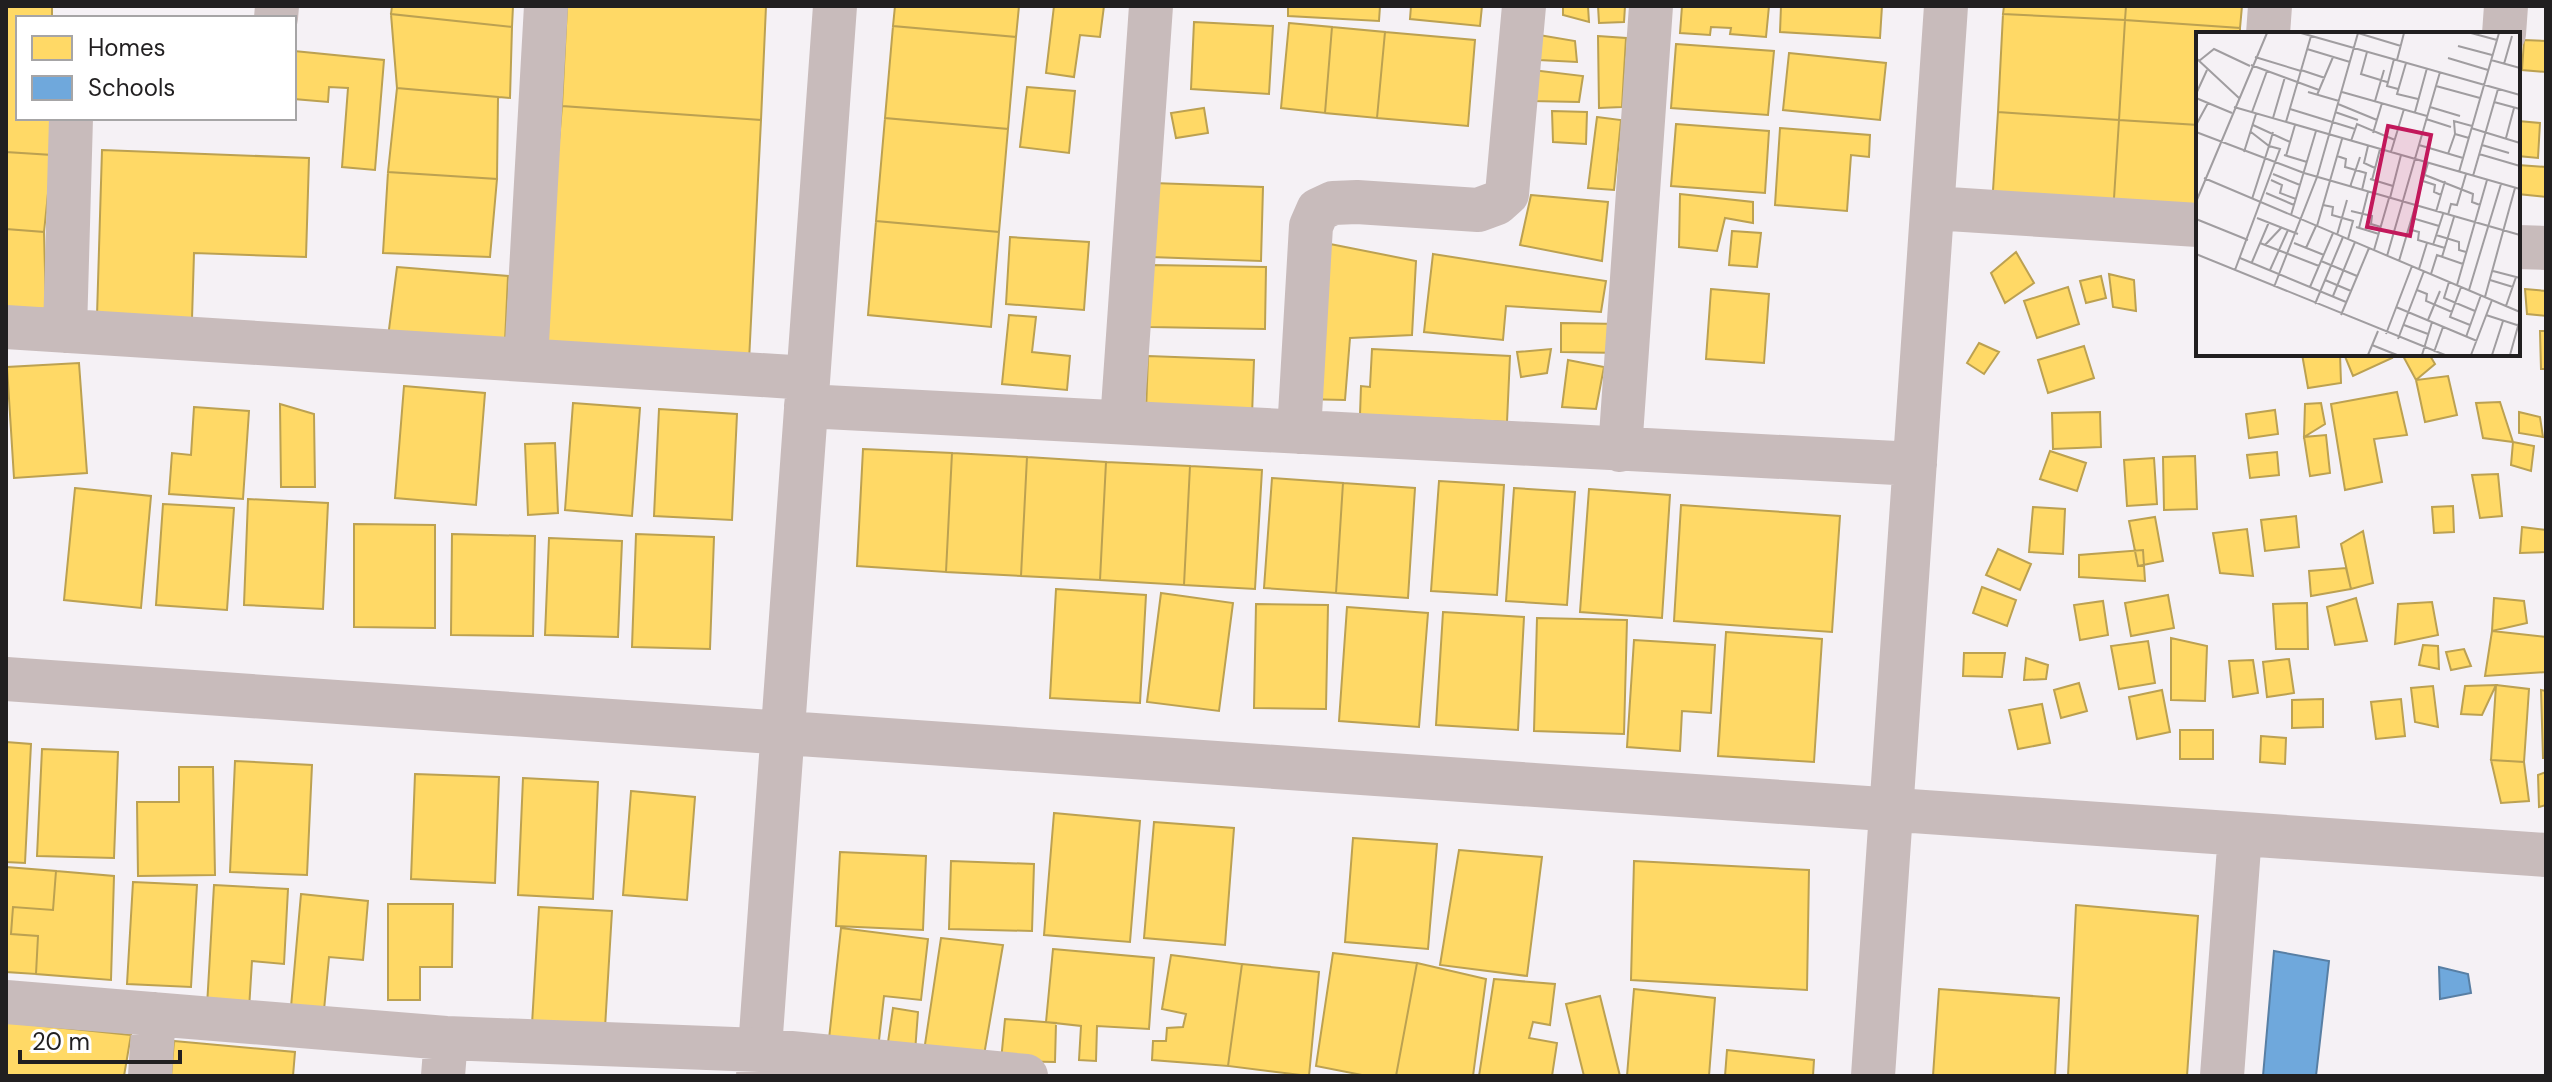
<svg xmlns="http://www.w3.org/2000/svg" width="2552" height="1082" font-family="'DM Sans',sans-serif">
  <rect width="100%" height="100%" fill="#f5f1f5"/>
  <!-- homes -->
  <path fill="#ffd966" stroke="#bca151" stroke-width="2" d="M6,6H52V18H18V118H52V155L6,152Z
    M392,6H513L512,27L391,14Z
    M567,6H766L761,120L562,106Z
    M895,6H1019L1016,37L893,26Z
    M1054,6H1104L1100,37L1080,35L1074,77L1046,73Z
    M1288,6H1380L1379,21L1288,16Z
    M1411,6H1482L1480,26L1410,19Z
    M1563,6H1588L1589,22L1563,15Z
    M1598,6H1625L1624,22L1599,23Z
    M1682,6H1769L1766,37L1730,34L1731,28L1711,27L1710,35L1680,33Z
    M1781,6H1882L1880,38L1780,32Z
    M2004,6H2126L2125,20L2003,14Z
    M2126,6H2242L2240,28L2125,20Z
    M391,14L512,27L510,98L397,88Z
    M2003,14L2125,20L2119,120L1998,112Z
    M2125,20L2240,28V34H2198V125L2119,120Z
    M1194,22L1273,26L1269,94L1191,89Z
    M1289,23L1332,27L1325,113L1281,108Z
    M893,26L1016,37L1008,129L885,118Z
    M1332,27L1385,32L1377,118L1325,113Z
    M1385,32L1475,40L1468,126L1377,118Z
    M1539,35L1575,41L1577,62L1539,60Z
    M1598,36L1626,38L1622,107L1599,108Z
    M2524,40L2546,41V72L2522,70Z
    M1676,44L1774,51L1768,115L1671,108Z
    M294,51L384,60L375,170L342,167L348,88L329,87L328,102L294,99Z
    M1789,53L1886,63L1880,120L1783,110Z
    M1532,70L1583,76L1579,102L1531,101Z
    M1027,87L1075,91L1069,153L1020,147Z
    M397,88L498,97L497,179L388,172Z
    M562,106L761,120L749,361L541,346Z
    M1204,108L1208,133L1176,138L1171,113Z
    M1552,111L1587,112L1586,144L1553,142Z
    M1998,112L2119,120L2113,214L1992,206Z
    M1597,117L1621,120L1614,190L1588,188Z
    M885,118L1008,129L999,232L876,221Z
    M2119,120L2198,125V220L2113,214Z
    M2518,121L2540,123L2538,158L2518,156Z
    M1676,124L1769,131L1765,193L1671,186Z
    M1780,128L1870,135L1869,157L1851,155L1847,211L1775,205Z
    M102,150L309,158L306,257L194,253L192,319L97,316Z
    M6,152L52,155L44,232L6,229Z
    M2518,165L2546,167V197L2518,194Z
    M388,172L497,179L490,257L383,253Z
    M1153,183L1263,187L1261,261L1151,257Z
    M1680,194L1753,202V223L1725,218L1717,251L1679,247Z
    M1531,195L1608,202L1602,261L1520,245Z
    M876,221L999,232L991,327L868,315Z
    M6,229L44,232L46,309L6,307Z
    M1732,231L1761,233L1757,267L1729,265Z
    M1010,237L1089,242L1084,310L1006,304Z
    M1320,242L1416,261L1412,335L1350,338L1345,400L1301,399Z
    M2016,252L2034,283L2005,303L1991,273Z
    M1433,254L1606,281L1601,312L1506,306L1503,340L1424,332Z
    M1151,265L1266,267L1265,329L1149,327Z
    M397,267L508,276L505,342L388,337Z
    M2109,274L2134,280L2136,311L2113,307Z
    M2101,276L2106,298L2086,303L2080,281Z
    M2068,287L2079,324L2037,338L2024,301Z
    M1711,289L1769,294L1764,363L1706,359Z
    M2525,289L2546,291V316L2527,314Z
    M1009,315L1036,317L1032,352L1070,356L1067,390L1002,384Z
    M1561,323L1620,324V353L1561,352Z
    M2540,331H2546V369H2541Z
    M1979,343L1999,352L1984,374L1967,363Z
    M2084,346L2094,378L2048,393L2038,360Z
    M1372,349L1510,356L1507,422L1360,415L1361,386L1370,387Z
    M1551,349L1547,373L1521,377L1517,352Z
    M2302,354H2340L2341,383L2308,388Z
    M2344,354H2390L2392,358L2353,376Z
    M2402,354H2429L2435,364L2416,380Z
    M1148,356L1254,360L1252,416L1146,411Z
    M1568,360L1604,367L1596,409L1562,407Z
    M79,363L87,473L14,478L7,367Z
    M2448,376L2457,415L2425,422L2416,380Z
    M404,386L485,393L476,505L395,498Z
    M2397,392L2407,435L2374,439L2382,482L2345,490L2331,404Z
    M2500,402L2513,442L2483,438L2476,403Z
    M573,403L640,408L632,516L565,510Z
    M2321,403L2325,424L2304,437L2305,404Z
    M280,404L314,414L315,487H281Z
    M194,407L249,411L243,499L169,494L172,453L191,455Z
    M659,409L737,414L732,520L654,516Z
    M2275,410L2278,434L2249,438L2246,414Z
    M2100,412L2101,447L2053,449L2052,413Z
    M2519,412L2540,417L2543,437L2519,433Z
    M2326,435L2330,473L2310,476L2304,437Z
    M2513,442L2534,446L2531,471L2511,465Z
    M555,443L558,513L528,515L525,444Z
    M863,449L952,453L946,572L857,566Z
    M2050,451L2086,463L2077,491L2040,479Z
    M2277,452L2279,475L2250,478L2247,455Z
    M952,453L1027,457L1021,576L946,572Z
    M2195,456L2197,509L2164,510L2163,457Z
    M1027,457L1106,462L1100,580L1021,576Z
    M2154,458L2157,504L2127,506L2124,460Z
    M1106,462L1190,466L1184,585L1100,580Z
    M1190,466L1262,470L1255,589L1184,585Z
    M2498,474L2502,516L2480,518L2472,475Z
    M1272,478L1343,483L1336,593L1264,588Z
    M1439,481L1504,485L1497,595L1431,591Z
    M1343,483L1415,488L1408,598L1336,593Z
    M75,488L151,496L141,608L64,600Z
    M1514,488L1575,492L1567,605L1506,601Z
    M1589,489L1670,495L1662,618L1580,612Z
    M248,499L328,503L323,609L244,605Z
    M163,504L234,508L227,610L156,605Z
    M1681,505L1840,516L1832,632L1674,621Z
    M2453,506L2454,532L2434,533L2432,507Z
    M2033,507L2065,509L2063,554L2029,552Z
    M2296,516L2299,547L2265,551L2261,520Z
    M2155,517L2163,561L2138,566L2129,521Z
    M354,524L435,525V628L354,627Z
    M2522,527L2546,530V552L2520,553Z
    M2247,529L2253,576L2220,573L2213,533Z
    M2363,531L2373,583L2351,589L2341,544Z
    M452,534L535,536L533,636L451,635Z
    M636,534L714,537L710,649L632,647Z
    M549,538L622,541L618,637L545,635Z
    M1998,549L2031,564L2020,590L1986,575Z
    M2143,550L2145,581L2079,577V555Z
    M2346,568L2351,589L2311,596L2309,571Z
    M1982,587L2016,600L2007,626L1973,613Z
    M1056,589L1146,595L1140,703L1050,698Z
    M1161,593L1233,603L1219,711L1147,702Z
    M2168,595L2174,628L2131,636L2125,603Z
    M2356,598L2367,641L2335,645L2327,607Z
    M2494,598L2524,601L2527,623L2492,631Z
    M2103,601L2108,635L2080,640L2074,605Z
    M2432,602L2438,635L2395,644L2398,604Z
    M2307,603L2308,649H2276L2273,604Z
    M1256,604L1328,605L1326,709L1254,708Z
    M1347,607L1428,613L1419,727L1339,721Z
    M1443,612L1524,617L1518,730L1436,725Z
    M1537,618L1627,620L1624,734L1534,731Z
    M2492,631L2546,637V672L2485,676Z
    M1726,632L1822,639L1814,762L1718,756Z
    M2171,638L2207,646L2205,701L2171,700Z
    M1634,640L1715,645L1711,713L1682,711L1680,751L1627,747Z
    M2148,641L2155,683L2119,689L2111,646Z
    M2423,645L2438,646L2439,669L2419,665Z
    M2464,649L2471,666L2451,670L2446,652Z
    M1964,653H2005L2002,677L1963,676Z
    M2026,658L2048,665L2046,679L2024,680Z
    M2289,659L2294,693L2267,697L2263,662Z
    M2253,660L2258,693L2233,697L2229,661Z
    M2079,683L2087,711L2061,718L2054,690Z
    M2496,685L2529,689L2524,762L2491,760Z
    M2496,685L2482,715L2461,714L2465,686Z
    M2433,686L2438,727L2415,722L2411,688Z
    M2162,690L2170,732L2137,739L2129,697Z
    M2541,690L2546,691V758H2543Z
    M2323,699V727L2292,728V700Z
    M2401,699L2405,736L2376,739L2371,702Z
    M2042,704L2050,743L2018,749L2009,710Z
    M2180,730H2213V759H2180Z
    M2261,736L2286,738L2285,764L2260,762Z
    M6,742L31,744L25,863L6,862Z
    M42,749L118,752L114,858L37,856Z
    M2491,760L2524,762L2529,801L2501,803Z
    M235,761L312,765L307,875L230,872Z
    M179,767H213L215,875L138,876L137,802H179Z
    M2546,772V805L2539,807L2538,775Z
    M415,774L499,777L495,883L411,879Z
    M523,778L598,782L593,899L518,895Z
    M631,791L695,797L687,900L623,895Z
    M1054,813L1140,821L1130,942L1044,935Z
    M1154,822L1234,828L1225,945L1144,938Z
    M1353,838L1437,844L1428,949L1345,942Z
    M1459,850L1542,857L1527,976L1440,965Z
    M840,852L926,856L923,930L836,926Z
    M951,861L1034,864L1032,931L949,929Z
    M1634,861L1809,870L1807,990L1631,980Z
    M6,867L56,871L53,910L13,907L11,934L38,936L36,974L6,972Z
    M56,871L114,876L111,980L36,974L38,936L11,934L13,907L53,910Z
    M133,882L197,885L191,987L127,984Z
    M214,885L288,889L284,964L252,961L249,1009L207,1006Z
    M301,894L368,901L363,960L329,957L324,1010L291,1007Z
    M388,904H453L452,967H420V1000H388Z
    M2076,905L2198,916L2187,1076H2068Z
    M539,907L612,911L605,1028L532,1024Z
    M841,928L928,939L921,1000L884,996L878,1049L829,1039Z
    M941,938L1003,945L983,1061L924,1051Z
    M1053,949L1154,958L1149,1029L1097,1026L1096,1061L1079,1060L1081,1026L1046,1022Z
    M1333,953L1417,963L1396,1076H1367L1316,1066Z
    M1171,955L1242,964L1228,1066L1152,1060L1153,1041H1166L1167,1028L1183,1027L1186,1014L1162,1009Z
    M1417,963L1486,979L1473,1076H1396Z
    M1242,964L1319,972L1309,1076L1228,1066Z
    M1494,979L1555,984L1550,1025L1533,1022L1529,1038L1557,1043L1552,1076H1479Z
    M1634,989L1715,998L1709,1076H1627Z
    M1939,989L2059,998L2055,1076H1933Z
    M1600,996L1620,1076H1584L1566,1004Z
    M893,1008L918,1012L915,1052L887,1049Z
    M1005,1019L1056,1023L1055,1062L1001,1061Z
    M6,1022L131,1035L124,1076H6Z
    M174,1041L295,1052L293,1076H171Z
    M1727,1050L1814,1060L1813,1076H1725Z"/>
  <!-- schools -->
  <path fill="#6fa8dc" stroke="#587fa4" stroke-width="2" d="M2274,951L2329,961L2316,1076H2263Z
    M2439,967L2468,974L2471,993L2440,999Z"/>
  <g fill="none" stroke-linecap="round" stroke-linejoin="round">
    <!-- minor -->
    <path stroke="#c8bbbb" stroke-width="44" d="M276,18L277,6
      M2268,34L2270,6
      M2504,34L2506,6
      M1933,208L2198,225
      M2518,247L2546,248
      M6,327L808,378
      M65,331L71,118
      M526,360L546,6
      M806,406L1915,464
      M1122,422L1151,6
      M1299,432L1311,226L1318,210L1333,203L1357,202L1478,210L1497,203L1507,194L1524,6
      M1620,450L1651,6
      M6,679L2546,855
      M6,1002L446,1038L760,1050L1026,1076
      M150,1076L154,1014
      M443,1076L446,1038
      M758,1076L835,6
      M1873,1076L1946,6
      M2222,1076L2240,834"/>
  </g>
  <!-- overview -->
  <g transform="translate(2196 32)">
    <rect width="324" height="324" fill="#f5f1f5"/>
    <path fill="none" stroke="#a09da0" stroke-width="2" d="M105,1L324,63M275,1L301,8M262,14L296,23M111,17L154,30M171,20L165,42L191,50M59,25L105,39M0,26L43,66M252,26L292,38M198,27L191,54L202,57M201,28L208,1M295,28L324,36M3,29L18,17L54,34M210,31L201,62L222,67M308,32L316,4M55,33L123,58M105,38L129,46M240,54L284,66M112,60L143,69M146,60L231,84M0,62L11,38M121,63L137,25M0,66L36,81M179,69L188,38M298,70L324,77M142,72L181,88M38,75L324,157M234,75L264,84M94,77L159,97M56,80L71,39M139,80L162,88M219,80L231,36M77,86L89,45M230,87L255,95M90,90L115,4M0,93L12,71M57,93L94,110M275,96L324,111M0,100L108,141L324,203M55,100L73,114L77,100M177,101L186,71M259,102L258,89L276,94M310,106L318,76M155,109L161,92L199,108M223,113L267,126M286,113L313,121M172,114L168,131L179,136M48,120L60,82M195,120L208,77M252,122L259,102L273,106M283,122L324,134M88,123L111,130M90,124L99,93M141,124L150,127L149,135L170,141L166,158M263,140L303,1M77,142L104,153M229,143L277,162L276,170L284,173M277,144L302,57M8,146L324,280M174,147L197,154M75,148L86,153L84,161L100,167M176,148L184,117M227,149L239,153L238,160L245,163M154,155L164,125M70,161L98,173M194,166L205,123M0,170L71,1M127,173L137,175L136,183L157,189L152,207M155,179L176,184L175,192L185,195M240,180L249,149M95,183L120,99M252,183L255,172L261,173L270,142M61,186L102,202M216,186L243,194M0,187L52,208M121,194L146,107M160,195L183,202M163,196L172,160M212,197L223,200L222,208L249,216M141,203L151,168M240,203L263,210V218L270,220M64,211L123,234M98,211L128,223M69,213L86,195M237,213L247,182M110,216L120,194M178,218L193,166M0,222L249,323M191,224L244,40M246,225L258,185M44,226L150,270M125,229L161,244M203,229L232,131M56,230L73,190M223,237L231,211M39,238L84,117L73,114L56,167M74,238L92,198M297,239L324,246M235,242L241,223L267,232M129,248L155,259M294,248L317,255M253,250L248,266L279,279M261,253L291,148M78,255L121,145L162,1L205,14M114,255L137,201M265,255L254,285L274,293M221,258L231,262L230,269L256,280M273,258L305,152M137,264L159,210M289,265L319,156M119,272L147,205M310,274L320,245M200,275L281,309M145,283L173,216M290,283L324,294M232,288L244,259M208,293L232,302M190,302L216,234M270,305L285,263M202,307L228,239M176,313L201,323M238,320L247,295M172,323L182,299M226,323L236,290M275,323L296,268M296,323L307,289M314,323L324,287"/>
    <path fill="#c2185b" fill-opacity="0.15" stroke="#c2185b" stroke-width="4" d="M192,94L235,103L214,204L171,195Z"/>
    <rect width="324" height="324" fill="none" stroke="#211f20" stroke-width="4"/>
  </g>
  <!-- border -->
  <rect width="2552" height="1082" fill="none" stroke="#211f20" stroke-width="16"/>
  <!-- legend -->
  <rect x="16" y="16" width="280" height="104" fill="#ffffff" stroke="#a6a5a6" stroke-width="2"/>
  <rect x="32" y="36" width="40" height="24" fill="#ffd966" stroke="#a6a5a6" stroke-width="2"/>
  <text x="88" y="56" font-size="24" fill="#211f20">Homes</text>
  <rect x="32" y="76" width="40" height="24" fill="#6fa8dc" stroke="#a6a5a6" stroke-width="2"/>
  <text x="88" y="96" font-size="24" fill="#211f20">Schools</text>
  <!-- scale -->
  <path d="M20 1050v12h160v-12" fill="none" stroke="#211f20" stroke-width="4"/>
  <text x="32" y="1050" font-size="24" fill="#211f20" stroke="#ffffff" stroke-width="6" paint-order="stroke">20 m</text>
</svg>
